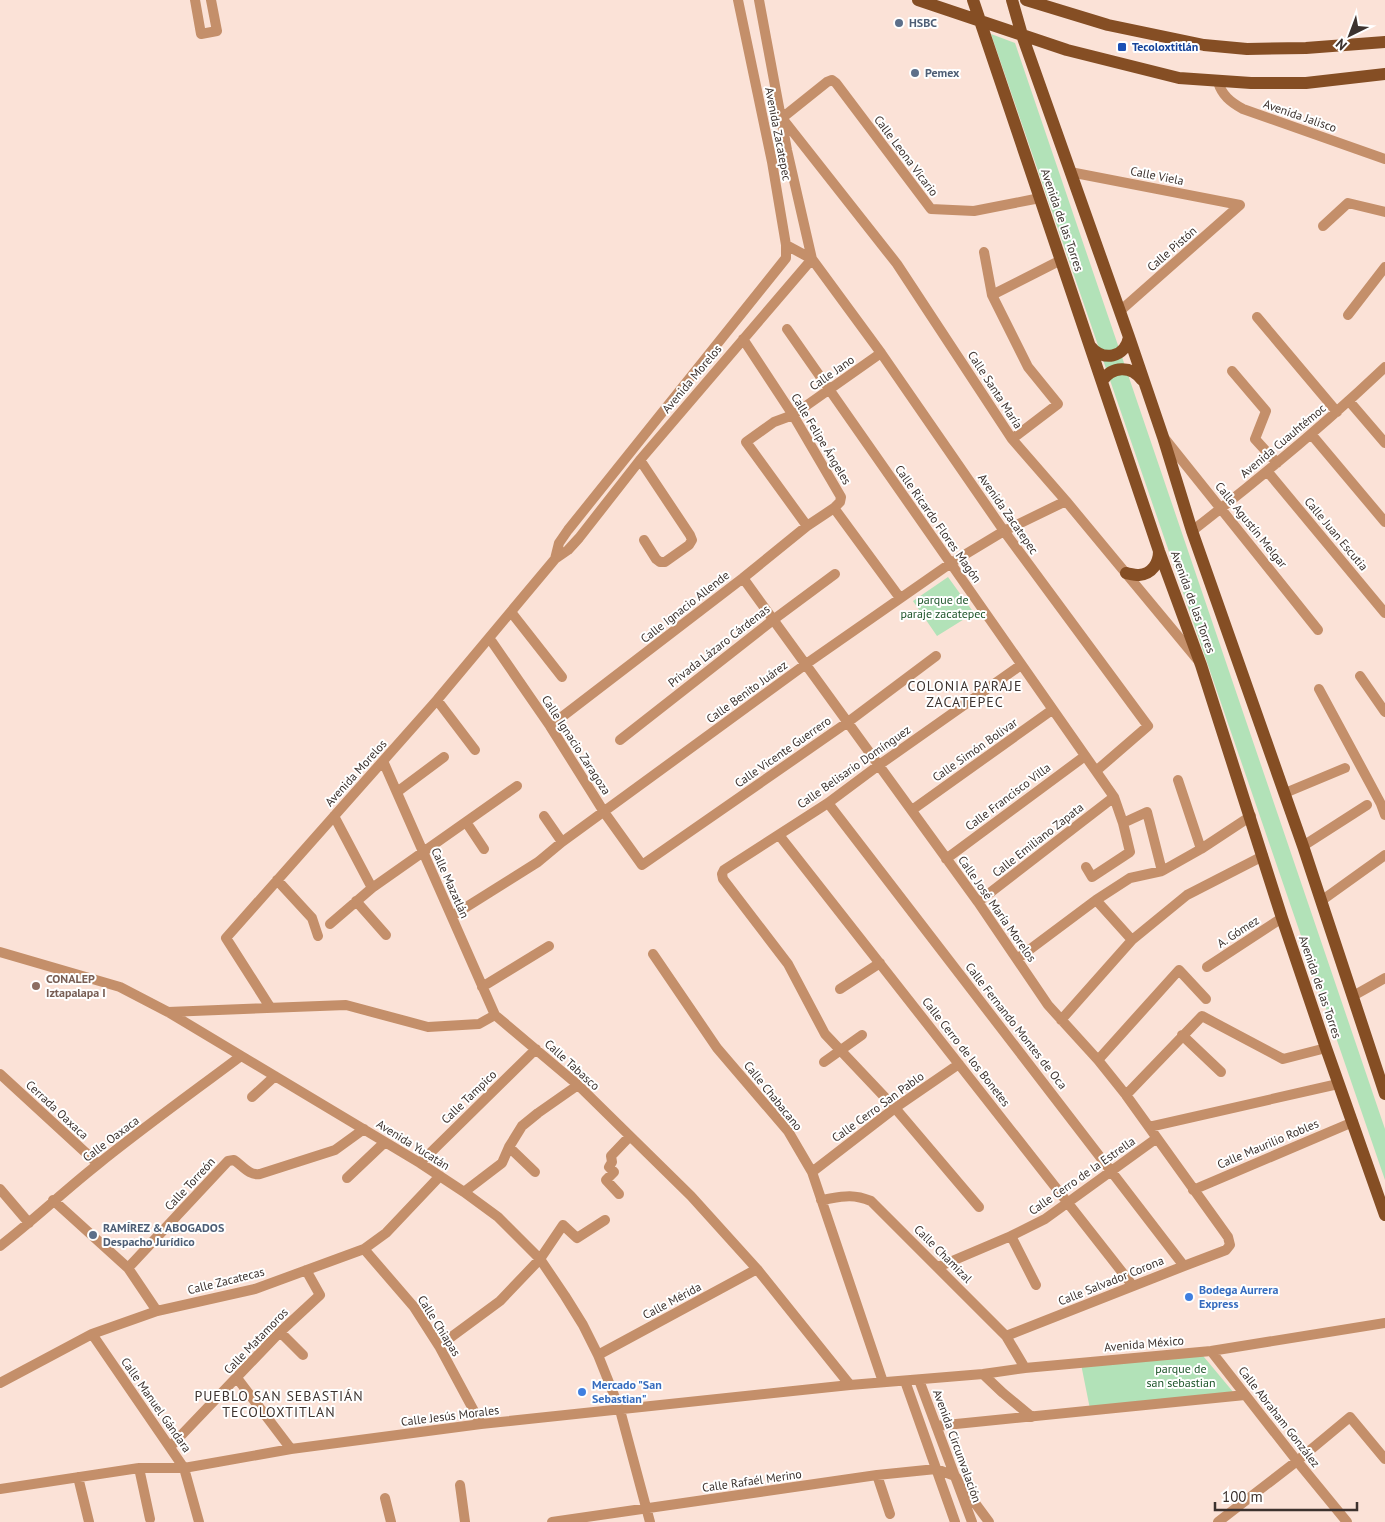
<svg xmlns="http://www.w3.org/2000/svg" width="1385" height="1522" font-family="'PT Sans',sans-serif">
  <rect width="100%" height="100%" fill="#fbe2d7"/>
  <!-- green -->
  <path fill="#b2e2b8" d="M991,34L1015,43L1385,1129V1180Z
    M948,577L974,613L937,636L913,601Z
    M1199,1351L1234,1393L1090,1409L1081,1364Z"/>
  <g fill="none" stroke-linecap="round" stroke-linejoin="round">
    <!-- minor -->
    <path stroke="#c48f6a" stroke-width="10" d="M195,0L201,34L217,31L211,0
      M1218,82C1222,95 1230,102 1243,109L1385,159
      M1070,172L1240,205
      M1040,198L974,211L931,209L836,83L832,80L827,82L782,118L897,264L1012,439L1066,501L1197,659
      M1323,226L1348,203L1385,212
      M786,245L812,259L881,353L1004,531L1148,726L1096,771
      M984,252L992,295L1028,367L1058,404L1012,439
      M992,295L1061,260
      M1120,311L1240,205
      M1348,315L1385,267
      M1257,317L1337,412
      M787,329L1114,797L1123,823L1130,852L1092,877L1086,867
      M743,339L793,415L841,497L840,502L834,508L900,598
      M1232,371L1266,411L1255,439L1277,463
      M1349,401L1385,443
      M1311,434L1385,522
      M1165,439L1318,630
      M640,460L690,535L692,540L689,545L665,562H660L656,559L644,540
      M1267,471L1385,613
      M807,526L746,442L774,422L793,415L881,353
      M1192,531C1259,479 1324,425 1385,367
      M555,559L559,543L568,530L786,258V245L772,162L738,0
      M743,578L978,902L1048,1005L1098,1060L1126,1095L1228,1237L1230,1245L1226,1250L1184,1266L1006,1336
      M511,612L562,677
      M490,639L550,726L604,812L642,865L848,722L936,656
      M1360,676L1385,712
      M1319,689L1381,804L1385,815
      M437,700L475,750
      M550,726L743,578L807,526L834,508
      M620,740L773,620L835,574
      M383,761L495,1015L578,1085L691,1196L757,1269L850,1385
      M1178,780L1201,849
      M397,792L444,757
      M1285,793L1345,768
      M828,803L1184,1266
      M912,810L1052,710
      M334,816L372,888
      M544,816L562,842
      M466,822L484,849
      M1123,823L1147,812L1162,871
      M779,835L1133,1286
      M1303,846L1367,805
      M946,859L1085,756
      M277,880L312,918L318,936
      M1096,900L1132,940
      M356,901L386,935
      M1321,901L1385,855
      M978,902L1114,797
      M452,916L538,862L562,842L806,664L951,563L1004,531L1066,501
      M330,924L372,888L517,786
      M0,952L120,987L168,1012L420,1163L464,1192L498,1217L540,1259L565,1296L583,1325L598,1355L620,1410L650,1522
      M653,954L717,1048L788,1131L812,1172L883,1382
      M1017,959L1096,900L1130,878L1162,871L1201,849L1251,816
      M1207,967L1282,918
      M482,987L549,946
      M840,989L880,963
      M1353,996L1385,978
      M270,1007L226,938L437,700L555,559L568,550L579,538L640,460L812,259L787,150L759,0
      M168,1012L346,1005L428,1027L479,1024L495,1015
      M1061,1020L1132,940L1187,895L1263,856
      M1182,1035L1221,1072
      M1098,1060L1179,970L1206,999
      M824,1062L862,1035
      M0,1074L98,1164
      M1126,1095L1202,1016L1283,1059L1326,1048
      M252,1097L275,1076
      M1149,1127L1338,1084
      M509,1147L535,1172
      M420,1163L536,1049
      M812,1172L895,1108L959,1064
      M347,1178L385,1142
      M0,1189L29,1223
      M1193,1190L1353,1122
      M464,1192L502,1163L509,1147L522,1126L538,1113L578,1085
      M619,1194L606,1180L614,1172L609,1167L612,1162L611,1156L630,1136
      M53,1200L128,1268L157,1311
      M821,1200C841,1197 851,1193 871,1201L1006,1336L1025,1368
      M979,1207L895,1108L825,1034L788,964L723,879L722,874L724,870L828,803L879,765L1021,665
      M1011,1236L1036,1285
      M0,1246C34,1220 64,1191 97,1165C144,1127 193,1092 241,1056
      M364,1249L414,1307L439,1346L481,1424
      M938,1267L1011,1236L1045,1219L1157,1138
      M128,1268L228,1161L234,1160C242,1165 249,1176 260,1174L335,1150L364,1129
      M280,1332L303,1355
      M92,1334L184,1468L199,1522
      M439,1346L500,1301L540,1259L563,1225L577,1238L605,1220
      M1211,1351L1297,1461L1347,1522
      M598,1355L757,1269
      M983,1374L1003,1393L1032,1417
      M237,1378L291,1449
      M919,1380L972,1522
      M905,1381L955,1522
      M0,1383L92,1334L157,1311L255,1289L364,1249L386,1233L440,1176
      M936,1426L1245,1395
      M170,1447L280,1332L320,1295L306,1270
      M139,1468L150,1519
      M877,1475L890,1514
      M78,1477L89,1522
      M460,1485L465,1522
      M0,1489L139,1468H184L291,1449L481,1424L850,1385L983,1374L1025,1368L1211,1351L1385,1323
      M385,1498L391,1522
      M552,1522L877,1475L936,1469L955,1476L989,1522
      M1218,1522L1297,1461L1350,1417L1385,1459"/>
    <!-- major -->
    <path stroke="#854e24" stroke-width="12" d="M918,0L1067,50L1179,78L1251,83H1306L1385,74
      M973,0L1159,551L1201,665L1282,918L1326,1048L1385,1215
      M1012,0L1022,35L1129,337L1163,437L1192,531L1303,846L1385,1094
      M1026,0L1108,25L1204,45L1247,49L1306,48L1385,42
      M1090,346C1103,362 1125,358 1129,337
      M1102,381C1112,366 1131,365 1142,380
      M1126,573C1131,574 1135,575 1139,575C1152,574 1159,563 1159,551"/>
  </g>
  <!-- markers -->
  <g fill="#5c6f8a" stroke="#fff" stroke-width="2">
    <circle cx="899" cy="23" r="5"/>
    <circle cx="915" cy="73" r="5"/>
    <circle cx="93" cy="1235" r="5"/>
  </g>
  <rect fill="#1a4fb4" stroke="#fff" stroke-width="2" x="1117" y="42" width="10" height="10" rx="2.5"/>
  <circle fill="#8d6e63" stroke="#fff" stroke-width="2" cx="36" cy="986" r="5"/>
  <g fill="#3f7fe0" stroke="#fff" stroke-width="2">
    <circle cx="1189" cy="1297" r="5"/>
    <circle cx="582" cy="1392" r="5"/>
  </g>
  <g text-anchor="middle" stroke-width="4" stroke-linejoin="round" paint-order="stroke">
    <!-- service labels -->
    <g font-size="12" font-weight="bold" fill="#4e5e75" stroke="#fff" text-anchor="start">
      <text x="909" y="27">HSBC</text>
      <text x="925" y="77">Pemex</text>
      <text x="103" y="1232">RAMÍREZ &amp; ABOGADOS<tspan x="103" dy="14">Despacho Jurídico</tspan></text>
    </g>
    <!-- transit labels -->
    <g font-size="12" font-weight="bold" fill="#164399" stroke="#fff" text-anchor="start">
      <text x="1132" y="51">Tecoloxtitlán</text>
    </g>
    <!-- street labels -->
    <g font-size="12" fill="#3c322e" stroke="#fff">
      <text transform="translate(1300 116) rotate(19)" y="4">Avenida Jalisco</text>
      <text transform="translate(778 134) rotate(79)" y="4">Avenida Zacatepec</text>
      <text transform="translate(906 156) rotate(53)" y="4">Calle Leona Vicario</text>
      <text transform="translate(1157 176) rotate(11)" y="4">Calle Viela</text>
      <text transform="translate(1062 220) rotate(71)" y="4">Avenida de las Torres</text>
      <text transform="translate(1172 249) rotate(-41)" y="4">Calle Pistón</text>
      <text transform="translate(832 373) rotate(-35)" y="4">Calle Jano</text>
      <text transform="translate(692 379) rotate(-50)" y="4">Avenida Morelos</text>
      <text transform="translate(995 390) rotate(57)" y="4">Calle Santa María</text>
      <text transform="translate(821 439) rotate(59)" y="4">Calle Felipe Ángeles</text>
      <text transform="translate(1283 441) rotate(-40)" y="4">Avenida Cuauhtémoc</text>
      <text transform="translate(1008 514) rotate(55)" y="4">Avenida Zacatepec</text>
      <text transform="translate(938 524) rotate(55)" y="4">Calle Ricardo Flores Magón</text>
      <text transform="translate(1251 525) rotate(51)" y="4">Calle Agustín Melgar</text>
      <text transform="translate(1336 534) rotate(50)" y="4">Calle Juan Escutia</text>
      <text transform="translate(1193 602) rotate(70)" y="4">Avenida de las Torres</text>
      <text transform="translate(685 607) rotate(-38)" y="4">Calle Ignacio Allende</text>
      <text transform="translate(719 646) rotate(-38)" y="4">Privada Lázaro Cárdenas</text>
      <text transform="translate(747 692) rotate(-36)" y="4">Calle Benito Juárez</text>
      <text transform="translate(576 745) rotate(57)" y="4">Calle Ignacio Zaragoza</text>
      <text transform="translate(975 750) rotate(-35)" y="4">Calle Simón Bolivar</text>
      <text transform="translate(783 752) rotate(-35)" y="4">Calle Vicente Guerrero</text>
      <text transform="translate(854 767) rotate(-35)" y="4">Calle Belisario Domínguez</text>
      <text transform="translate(356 773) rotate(-48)" y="4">Avenida Morelos</text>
      <text transform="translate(1008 797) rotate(-37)" y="4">Calle Francisco Villa</text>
      <text transform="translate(1038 840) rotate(-38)" y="4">Calle Emiliano Zapata</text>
      <text transform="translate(450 883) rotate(66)" y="4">Calle Mazatlán</text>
      <text transform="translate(997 909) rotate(55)" y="4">Calle José María Morelos</text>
      <text transform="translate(1238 932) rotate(-33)" y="4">A. Gómez</text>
      <text transform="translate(1320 987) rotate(71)" y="4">Avenida de las Torres</text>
      <text transform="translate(1016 1026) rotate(52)" y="4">Calle Fernando Montes de Oca</text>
      <text transform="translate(966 1052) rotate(52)" y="4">Calle Cerro de los Bonetes</text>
      <text transform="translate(572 1065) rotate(42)" y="4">Calle Tabasco</text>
      <text transform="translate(773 1096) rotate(51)" y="4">Calle Chabacano</text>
      <text transform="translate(469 1097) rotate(-44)" y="4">Calle Tampico</text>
      <text transform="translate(878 1107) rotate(-36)" y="4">Calle Cerro San Pablo</text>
      <text transform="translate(57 1110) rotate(43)" y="4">Cerrada Oaxaca</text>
      <text transform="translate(111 1139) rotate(-37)" y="4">Calle Oaxaca</text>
      <text transform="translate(1268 1144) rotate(-23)" y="4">Calle Maurilio Robles</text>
      <text transform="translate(413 1145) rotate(32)" y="4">Avenida Yucatán</text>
      <text transform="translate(1082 1176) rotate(-35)" y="4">Calle Cerro de la Estrella</text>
      <text transform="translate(190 1184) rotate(-47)" y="4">Calle Torreón</text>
      <text transform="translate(943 1254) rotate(45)" y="4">Calle Chamizal</text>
      <text transform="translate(226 1281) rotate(-14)" y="4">Calle Zacatecas</text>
      <text transform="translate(1111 1281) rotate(-22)" y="4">Calle Salvador Corona</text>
      <text transform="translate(672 1301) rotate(-28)" y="4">Calle Mérida</text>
      <text transform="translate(439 1326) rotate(58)" y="4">Calle Chiapas</text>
      <text transform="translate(256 1341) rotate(-46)" y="4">Calle Matamoros</text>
      <text transform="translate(1144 1344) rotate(-5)" y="4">Avenida México</text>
      <text transform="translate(156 1405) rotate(55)" y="4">Calle Manuel Gándara</text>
      <text transform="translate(450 1416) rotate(-7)" y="4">Calle Jesús Morales</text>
      <text transform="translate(1279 1417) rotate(52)" y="4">Calle Abraham González</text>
      <text transform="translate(957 1446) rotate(70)" y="4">Avenida Circunvalación</text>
      <text transform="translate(752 1481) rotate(-8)" y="4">Calle Rafaél Merino</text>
    </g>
    <!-- park labels -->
    <g font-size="12" fill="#1d5429" stroke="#fff">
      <text x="943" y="604">parque de<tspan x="943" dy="14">paraje zacatepec</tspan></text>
      <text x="1181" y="1373">parque de<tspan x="1181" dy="14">san sebastian</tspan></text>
    </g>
    <!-- education labels -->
    <g font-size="12" font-weight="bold" fill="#785e54" stroke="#fff" text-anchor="start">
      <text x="46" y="983">CONALEP<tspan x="46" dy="14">Iztapalapa I</tspan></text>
    </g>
    <!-- shop labels -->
    <g font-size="12" font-weight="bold" fill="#366cbe" stroke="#fff" text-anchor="start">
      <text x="1199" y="1294">Bodega Aurrera<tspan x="1199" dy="14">Express</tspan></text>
      <text x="592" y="1389">Mercado "San<tspan x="592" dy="14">Sebastian"</tspan></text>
    </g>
    <!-- neighbourhood labels -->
    <g font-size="14" letter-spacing="1" fill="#3c322e" stroke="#fff">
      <text x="965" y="691">COLONIA PARAJE<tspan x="965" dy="16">ZACATEPEC</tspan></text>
      <text x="279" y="1401">PUEBLO SAN SEBASTIÁN<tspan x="279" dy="16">TECOLOXTITLAN</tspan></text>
    </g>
  </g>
  <!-- north arrow -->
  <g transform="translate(1350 35) rotate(222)" stroke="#ffffff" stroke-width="4" paint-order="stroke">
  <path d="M0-4L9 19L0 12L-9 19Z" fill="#3c322e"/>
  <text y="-8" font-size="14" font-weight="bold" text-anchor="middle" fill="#3c322e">N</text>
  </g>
  <!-- scale -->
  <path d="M1215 1502v8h142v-8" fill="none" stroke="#3c322e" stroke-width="2.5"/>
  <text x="1222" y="1502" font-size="15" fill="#3c322e" stroke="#ffffff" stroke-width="4" paint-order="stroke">100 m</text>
</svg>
